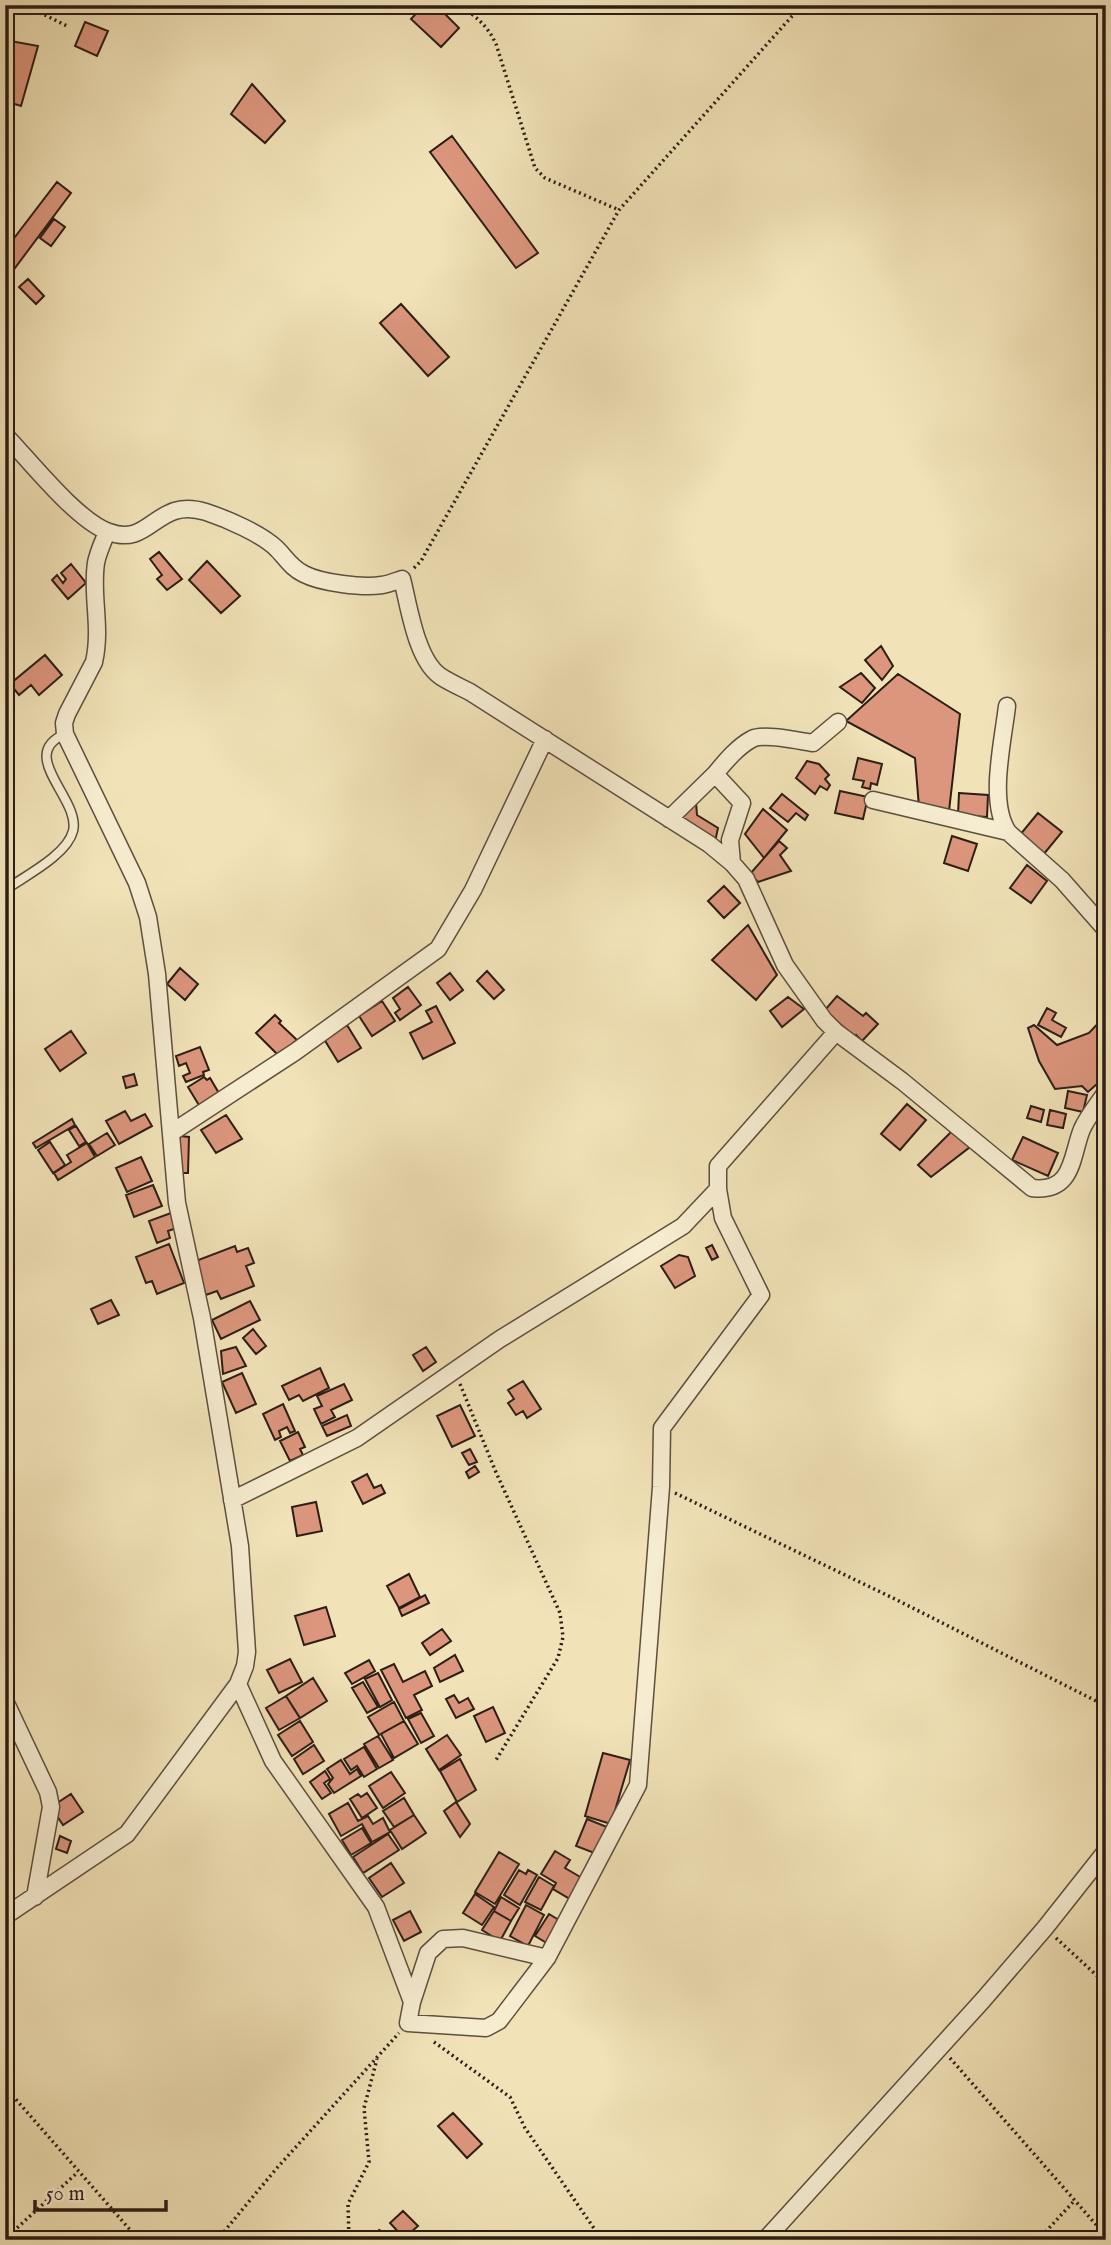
<svg xmlns="http://www.w3.org/2000/svg" width="1111" height="2245" font-family="'IM FELL English',serif">
  <rect width="100%" height="100%" fill="#f1e2b7"/>
  <filter id="stains"><feTurbulence type="fractalNoise" baseFrequency=".00286" numOctaves="4"/><feColorMatrix values="0 0 0 0 .2 0 0 0 0 .09 0 0 0 0 .02 0 0 0 .5 -.17"/></filter>
  <radialGradient id="worn" r=".72"><stop offset=".6" stop-color="#630" stop-opacity="0"/><stop offset="1" stop-color="#630" stop-opacity=".3"/></radialGradient>
  <!-- building -->
  <path fill="#dc967d" stroke="#2c1e15" stroke-width="2" d="M424,5H436L459,28L441,47L411,19Z
    M85,22L108,31L97,56L75,46Z
    M5,40L38,46L21,106L5,101Z
    M252,84L285,121L265,143L231,114Z
    M452,136L538,253L516,268L430,152Z
    M57,182L71,193L9,276L5,273V250Z
    M54,219L65,227L51,246L40,238Z
    M28,279L44,296L36,304L19,287Z
    M401,304L449,357L428,376L380,323Z
    M159,552L182,579L167,590L157,579L162,575L150,559Z
    M207,561L240,596L221,613L189,580Z
    M71,564L86,583L68,599L52,580L57,575L63,583L66,579L61,573Z
    M881,646L893,666L882,680L865,660Z
    M45,655L62,675L39,695L31,685L19,695L10,684Z
    M861,673L875,688L862,703L840,687Z
    M898,674L960,714L949,811L919,807L915,758L846,721Z
    M858,758L882,764L877,785L871,783L870,789L862,787L864,781L853,779Z
    M807,761L819,764L829,775L825,779L830,785L827,790L820,786L815,794L796,778Z
    M840,791L868,797L863,819L835,813Z
    M959,793L988,795L987,817L958,815Z
    M782,794L808,815L805,820L796,813L788,822L770,808Z
    M696,802L697,815L718,828L715,842L676,820Z
    M763,809L787,830L764,858L745,834Z
    M1038,813L1062,832L1043,855L1019,836Z
    M952,836L977,844L968,871L944,863Z
    M779,841L787,848L780,855L791,871L758,882L750,874Z
    M1027,865L1047,881L1031,903L1010,888Z
    M724,886L740,903L724,918L708,901Z
    M748,925L777,975L756,1000L712,960Z
    M180,968L198,984L185,1000L167,984Z
    M487,971L504,990L494,999L477,981Z
    M450,973L463,990L450,1000L437,983Z
    M408,987L421,1005L400,1020L395,1013L400,1009L393,998Z
    M837,996L863,1016L866,1013L878,1024L862,1041L856,1035L854,1037L825,1010Z
    M788,997L804,1009L782,1027L770,1011Z
    M382,1001L395,1021L372,1036L359,1016Z
    M436,1006L455,1043L423,1059L410,1033L432,1022L426,1011Z
    M1047,1008L1056,1013L1052,1020L1066,1028L1061,1037L1038,1025Z
    M275,1015L281,1021L279,1023L297,1040L280,1057L256,1033Z
    M1106,1015V1076L1088,1092L1082,1086L1055,1089L1039,1061L1028,1028L1034,1025L1057,1045L1089,1033Z
    M347,1025L361,1048L338,1062L324,1039Z
    M71,1031L86,1053L60,1071L45,1049Z
    M200,1047L209,1070L203,1072L204,1075L186,1082L183,1076L190,1073L186,1063L179,1066L176,1056Z
    M134,1074L137,1085L126,1088L123,1077Z
    M204,1077L207,1080L210,1078L220,1095L200,1107L188,1087Z
    M1068,1091L1087,1095L1083,1112L1065,1108Z
    M907,1104L926,1120L900,1150L881,1134Z
    M1031,1106L1044,1110L1041,1122L1027,1118Z
    M1050,1110L1066,1114L1063,1128L1047,1125Z
    M125,1111L131,1121L145,1114L152,1126L119,1144L106,1121Z
    M226,1115L242,1139L216,1153L201,1130Z
    M72,1119L75,1125L36,1148L33,1143Z
    M76,1126L86,1142L79,1146L69,1130Z
    M954,1129L970,1147L931,1177L918,1165Z
    M107,1133L115,1145L97,1156L89,1144Z
    M180,1136L189,1137L188,1173H178Z
    M1023,1137L1058,1153L1048,1176L1012,1160Z
    M50,1142L65,1165L53,1173L38,1150Z
    M87,1143L95,1157L58,1180L54,1173L71,1162L67,1155Z
    M141,1157L152,1181L127,1192L116,1168Z
    M153,1185L162,1206L134,1217L126,1195Z
    M171,1213L177,1228L168,1231L170,1238L157,1243L149,1221Z
    M169,1244L184,1283L157,1294L152,1281L146,1283L136,1257Z
    M712,1245L718,1257L712,1260L706,1248Z
    M235,1246L237,1252L248,1248L254,1263L246,1266L254,1286L221,1299L217,1291L206,1295L193,1262Z
    M679,1255L688,1257L695,1276L675,1288L661,1266Z
    M111,1300L119,1315L98,1324L91,1309Z
    M250,1301L260,1320L221,1339L212,1320Z
    M253,1329L266,1346L256,1354L243,1338Z
    M236,1347L246,1366L223,1374L221,1351Z
    M426,1347L436,1362L423,1371L413,1355Z
    M320,1368L329,1388L303,1401L299,1395L289,1400L282,1386Z
    M242,1373L256,1404L236,1413L222,1382Z
    M523,1381L541,1409L527,1418L523,1411L516,1415L508,1403L514,1399L508,1390Z
    M344,1384L352,1400L331,1410L335,1417L321,1424L314,1409L322,1406L317,1396Z
    M283,1404L295,1431L290,1433L287,1427L279,1431L281,1437L275,1440L263,1414Z
    M460,1405L475,1436L452,1447L437,1416Z
    M347,1415L351,1426L327,1436L322,1426Z
    M298,1432L305,1447L300,1449L303,1455L290,1461L280,1441Z
    M470,1449L477,1462L469,1465L462,1453Z
    M475,1466L479,1472L469,1478L466,1472Z
    M367,1474L374,1488L381,1485L385,1493L363,1504L352,1482Z
    M316,1502L322,1531L297,1536L292,1507Z
    M409,1574L420,1597L399,1608L387,1586Z
    M425,1595L429,1603L402,1616L399,1609Z
    M326,1607L335,1636L304,1645L295,1616Z
    M442,1629L451,1641L430,1655L422,1643Z
    M455,1655L463,1671L440,1682L434,1668Z
    M290,1659L302,1682L279,1693L267,1670Z
    M369,1660L375,1671L352,1684L345,1673Z
    M394,1664L403,1682L425,1671L432,1686L414,1695L422,1710L406,1718L381,1670Z
    M378,1673L392,1700L380,1707L365,1679Z
    M313,1678L327,1701L300,1718L286,1696Z
    M363,1682L378,1707L367,1713L352,1688Z
    M454,1695L459,1703L468,1698L474,1709L456,1718L446,1699Z
    M286,1696L300,1718L279,1730L266,1708Z
    M394,1702L404,1721L379,1735L368,1717Z
    M493,1707L505,1733L486,1742L474,1716Z
    M421,1713L434,1736L421,1743L408,1719Z
    M300,1721L313,1742L292,1756L278,1735Z
    M404,1721L418,1744L394,1758L381,1734Z
    M447,1735L461,1755L439,1770L426,1749Z
    M378,1736L393,1760L379,1768L364,1744Z
    M314,1745L324,1761L303,1774L294,1759Z
    M364,1747L377,1769L364,1777L357,1766L351,1770L344,1759Z
    M603,1753L630,1760L611,1824L585,1816Z
    M460,1759L476,1790L457,1802L440,1771Z
    M341,1760L350,1774L357,1769L361,1776L334,1793L328,1784L333,1778L327,1769Z
    M325,1771L330,1779L324,1783L331,1793L322,1799L310,1782Z
    M391,1772L405,1793L383,1808L369,1786Z
    M367,1793L377,1808L362,1818L350,1799L358,1794L361,1797Z
    M71,1794L83,1812L63,1825L51,1807Z
    M404,1798L414,1815L394,1827L383,1811Z
    M456,1802L470,1824L460,1837L444,1811Z
    M348,1803L358,1821L368,1816L373,1824L383,1818L390,1832L372,1842L362,1824L341,1836L329,1814Z
    M414,1815L426,1833L402,1849L390,1830Z
    M587,1819L607,1827L597,1854L576,1846Z
    M362,1828L371,1843L351,1855L342,1840Z
    M388,1834L399,1850L363,1873L353,1857Z
    M60,1836L71,1841L67,1853L56,1849Z
    M555,1851L570,1860L565,1868L582,1878L570,1899L553,1889L556,1883L541,1874Z
    M499,1852L519,1864L495,1904L475,1892Z
    M391,1863L404,1883L382,1897L369,1878Z
    M519,1870L526,1874L528,1870L537,1875L520,1905L504,1895Z
    M539,1877L554,1886L541,1910L525,1902Z
    M475,1894L494,1907L482,1925L463,1913Z
    M501,1897L519,1908L511,1921L494,1911Z
    M526,1905L544,1915L528,1946L510,1936Z
    M410,1911L421,1932L404,1941L393,1920Z
    M494,1911L511,1921L500,1941L482,1930Z
    M549,1914L564,1923L550,1945L535,1936Z
    M453,2113L482,2144L467,2158L438,2126Z
    M403,2211L418,2226L404,2238L390,2223Z
    M379,2230L399,2240H374Z
    M447,2232L470,2240H444Z"/>
  <g fill="none" stroke-linecap="round" stroke-linejoin="round">
    <!-- lane casing -->
    <g stroke="#5d4f3e" stroke-width="11">
      <path id="lane" d="M5,890C25,876 67,855 73,831C81,799 16,755 65,734"/>
    </g>
    <!-- street casing -->
    <g stroke="#5d4f3e" stroke-width="19">
      <path id="street" d="M5,435C30,461 77,521 109,532C151,548 156,496 206,512C227,519 262,534 277,549C286,558 291,568 304,574C321,583 363,588 382,585C389,584 396,581 402,579C409,606 416,659 440,676C449,682 460,687 470,692L709,844L732,863L746,879L785,965L824,1020L836,1032L902,1081L1032,1188C1074,1193 1071,1156 1082,1129C1088,1116 1098,1104 1106,1092
        M1007,706C1003,742 988,802 1008,832L1062,880L1106,930
        M715,774C725,762 737,747 752,739C764,733 799,741 813,743L838,722
        M873,800L1008,832
        M669,819L715,774L742,803L730,840L732,863
        M171,1133L295,1052L438,949L473,890L545,739
        M232,1500L357,1438L500,1339L683,1226L718,1189
        M238,1684L273,1761L376,1907L412,2002L408,2023L486,2028L499,2021L547,1958L638,1785L661,1487L662,1428L761,1295L723,1218L718,1189V1166L836,1032
        M5,1701L48,1792L51,1807L35,1897
        M5,1916L127,1834L238,1684L245,1666L247,1652L240,1546L202,1318L177,1203L157,974L148,917L137,883L65,734L64,723L67,714L94,662C102,627 91,595 96,563C98,552 103,542 107,532
        M412,2002L428,1953L443,1939L463,1938L547,1958
        M765,2240L983,2000L1045,1928L1106,1851"/>
    </g>
    <!-- path -->
    <path stroke="#2c1e15" stroke-width="3.5" stroke-dasharray="2 3.5" stroke-linecap="butt" d="M25,5L67,26
      M458,5C476,16 487,25 496,44L535,168L545,178L619,210
      M414,568L421,561L619,210L802,5
      M460,1384L495,1470L560,1613L563,1637L558,1658L496,1760
      M675,1493L897,1600L1106,1706
      M1056,1938L1106,1984
      M434,2042L510,2097L525,2128L602,2240
      M950,2058L1106,2236
      M5,2087L139,2240
      M5,2239L78,2172
      M217,2240L276,2169L399,2033
      M349,2240L348,2204L369,2162L364,2108L377,2059
      M1038,2240L1075,2200"/>
    <!-- lane -->
    <use href="#lane" stroke="#f6ecd0" stroke-width="8"/>
    <!-- street -->
    <use href="#street" stroke="#f6ecd0" stroke-width="16"/>
  </g>
  <!-- margin -->
  <rect width="1111" height="2245" fill="none" stroke="#f1e2b7" stroke-width="28"/>
  <rect x="7" y="7" width="1097" height="2231" fill="none" stroke="#2c1e15" stroke-width="3.5"/>
  <rect x="14" y="14" width="1083" height="2217" fill="none" stroke="#2c1e15" stroke-width="2"/>
  <!-- scale -->
  <path d="M35 2200v10h131v-10" fill="none" stroke="#2c1e15" stroke-width="3.5"/>
  <text x="46" y="2200" font-size="21" fill="#2c1e15" stroke="#f6ecd0" stroke-width="5" paint-order="stroke">50 m</text>
  <rect width="100%" height="100%" filter="url(#stains)"/>
  <rect width="100%" height="100%" fill="url(#worn)"/>
</svg>
